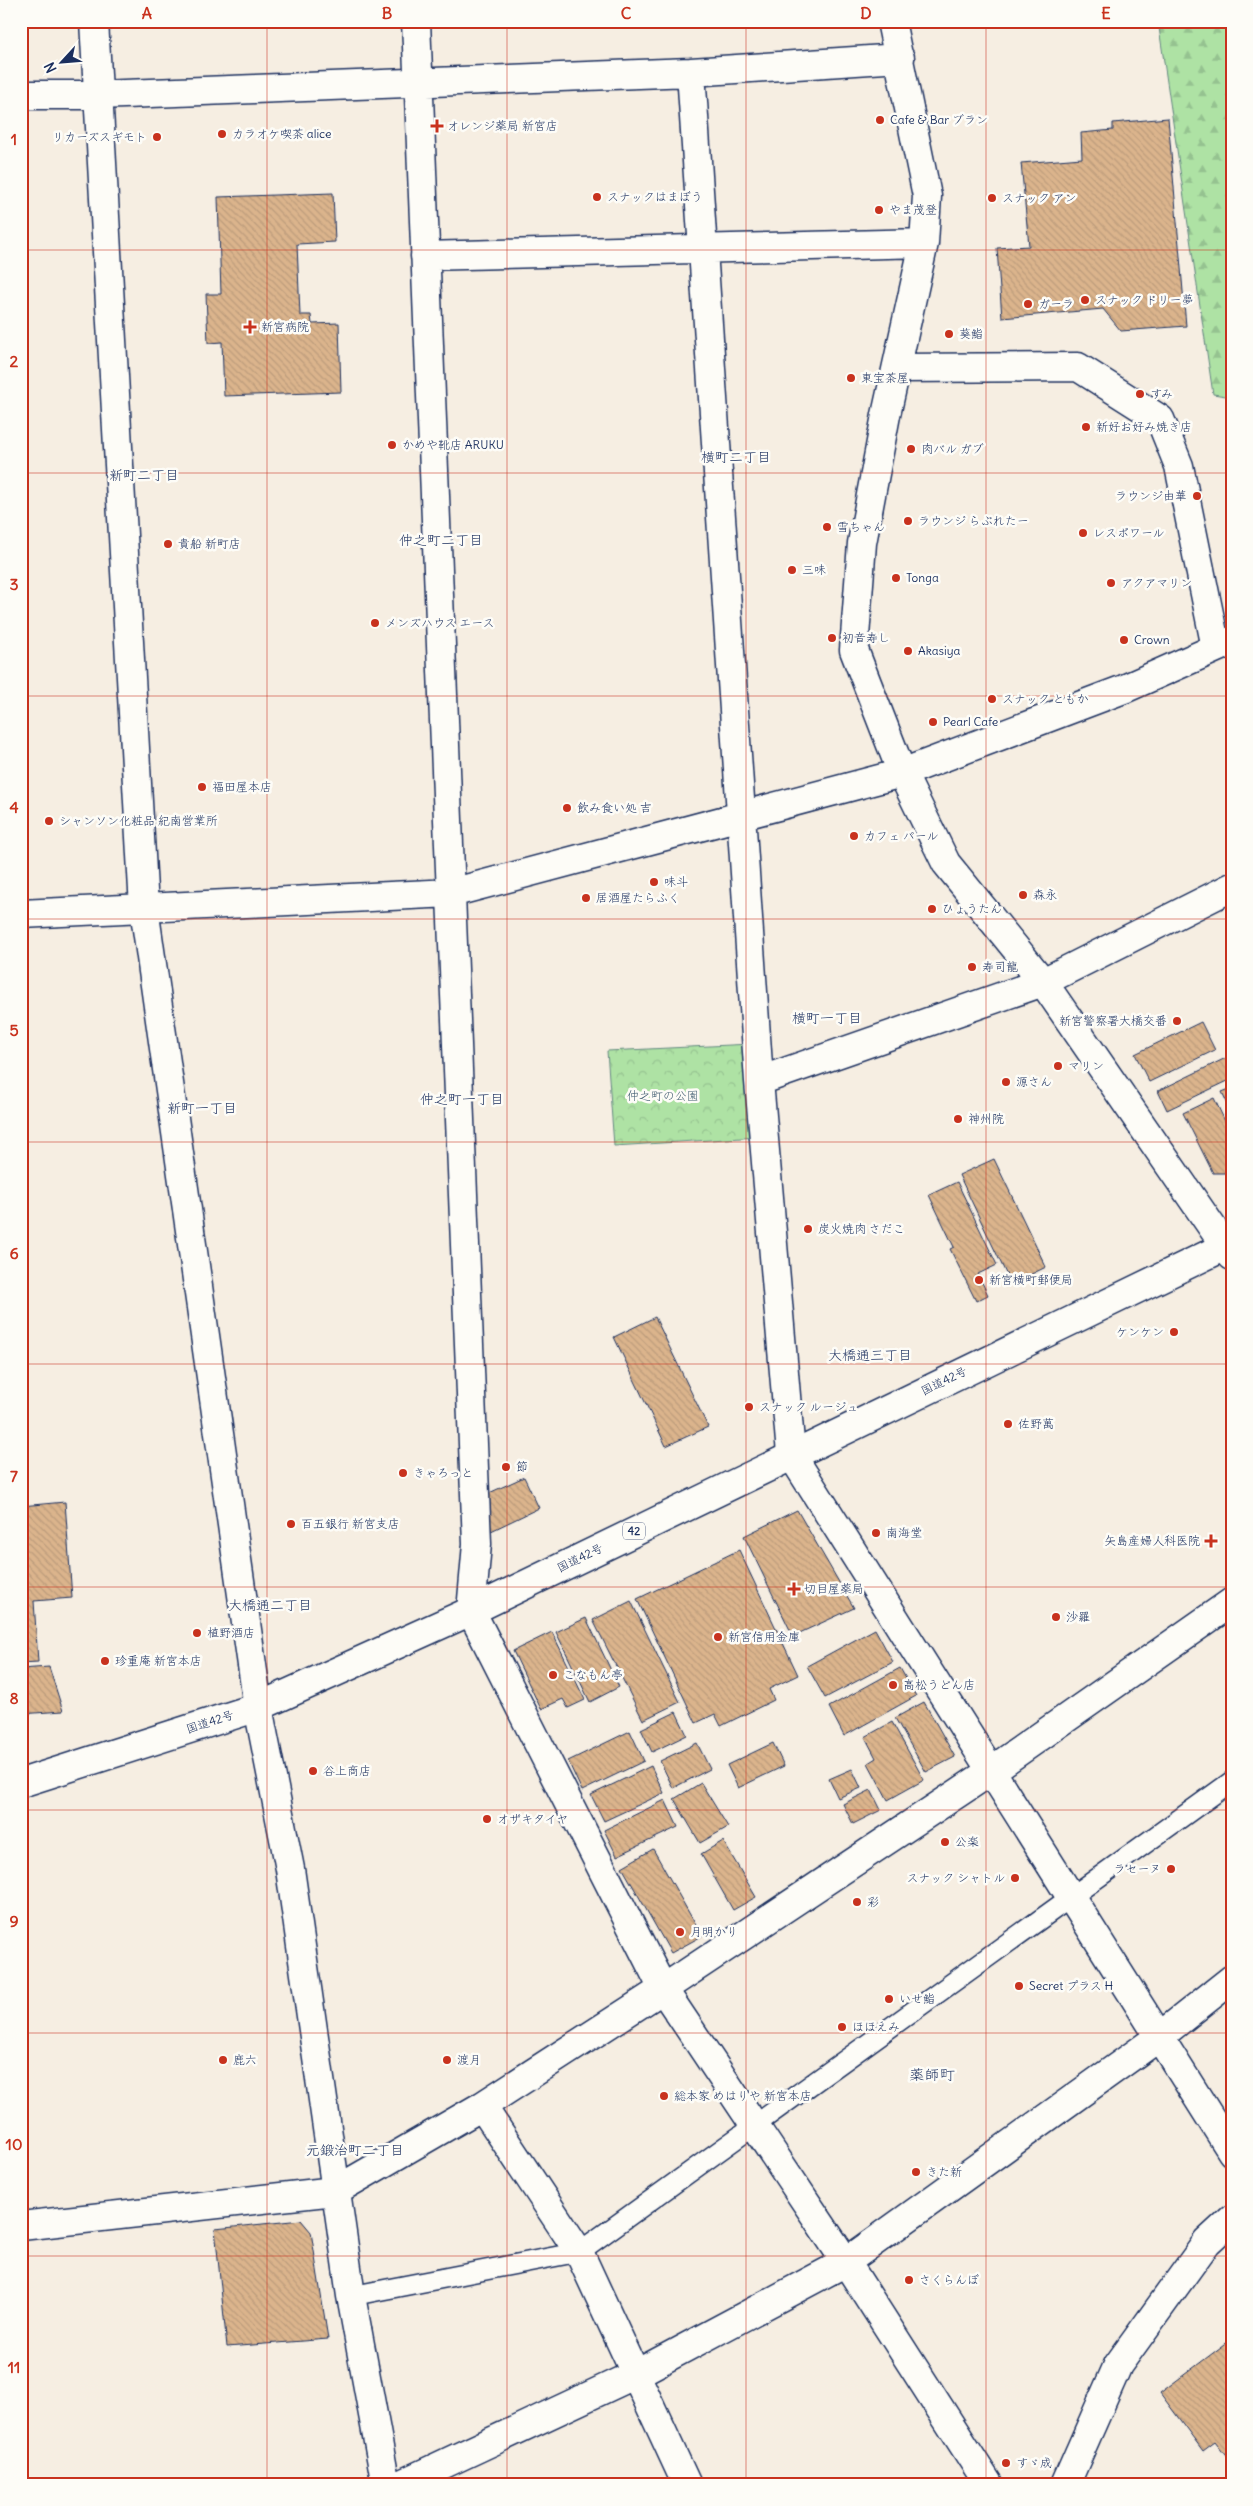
<svg xmlns="http://www.w3.org/2000/svg" width="1253" height="2506" font-family="Delius,'Klee One',sans-serif">
  <defs>
    <pattern id="forest-firs" width="22" height="20" patternUnits="userSpaceOnUse" patternTransform="scale(1.25)"><rect width="22" height="20" fill="#aee2a4"/><path d="M5 1l3.5 6h-7zM16 11l3.5 6h-7z" fill="#95c290"/></pattern>
    <pattern id="park-crowns" width="20" height="18" patternUnits="userSpaceOnUse" patternTransform="scale(1.25)"><rect width="20" height="18" fill="#aee2a4"/><path d="M2 6a3 3 0 1 1 6 0M12 15a3 3 0 1 1 6 0" fill="none" stroke="#95c290"/></pattern>
    <pattern id="building-back-hatch" width="6" height="6" patternUnits="userSpaceOnUse" patternTransform="scale(1.25)"><rect width="6" height="6" fill="#dbb48c"/><path d="M-1 5l2 2M0 0l6 6M5-1l2 2" fill="none" stroke="#bb9b7b"/></pattern>
  </defs>
  <rect width="100%" height="100%" fill="#f6eee2"/>
  <filter id="ink" filterUnits="userSpaceOnUse"><feTurbulence type="fractalNoise" baseFrequency=".02" numOctaves="2"/><feDisplacementMap in="SourceGraphic" scale="10" xChannelSelector="R" yChannelSelector="G"/><feConvolveMatrix kernelMatrix="1 2 1 2 8 2 1 2 1" color-interpolation-filters="sRGB"/></filter>
  <g filter="url(#ink)">
    <!-- forest -->
    <path fill="url(#forest-firs)" stroke="#648881" d="M1158,21H1232V397L1213,394Z"/>
    <!-- park -->
    <path fill="url(#park-crowns)" stroke="#648881" d="M751,1044L758,1137L614,1146L607,1051Z"/>
    <!-- building -->
    <path fill="url(#building-back-hatch)" stroke="#1b2f5e" d="M1168,118L1186,326L1121,331L1103,309L1002,318L997,248L1029,246L1021,163L1082,158L1081,133L1113,130V123Z
      M333,193L335,242L297,244L300,315H311L312,324L339,323L341,392L224,396L222,342L208,343L206,294H221L218,197Z
      M1201,1022L1215,1050L1149,1082L1135,1054Z
      M1232,1055V1079L1167,1110L1158,1091Z
      M1232,1088V1113L1222,1092Z
      M1214,1098L1232,1136V1173H1213L1183,1113Z
      M994,1159L1046,1267L1011,1284L959,1175Z
      M957,1182L997,1265L978,1274L988,1295L976,1301L950,1249L954,1247L929,1195Z
      M655,1317L708,1427L666,1446L614,1337Z
      M524,1477L539,1508L489,1532L487,1494Z
      M65,1502L72,1598L34,1601L38,1662L21,1663V1506Z
      M797,1510L854,1608L793,1636L744,1536Z
      M739,1550L798,1675L769,1689L774,1700L721,1726L715,1714L696,1723L637,1599Z
      M631,1601L680,1702L643,1720L593,1620Z
      M586,1618L619,1687L590,1702L556,1632Z
      M875,1629L893,1662L825,1698L807,1666Z
      M552,1632L585,1700L568,1708L563,1699L541,1709L513,1651Z
      M49,1667L63,1711L21,1714V1669Z
      M900,1668L916,1696L844,1736L829,1707Z
      M924,1702L955,1757L926,1772L895,1718Z
      M676,1712L687,1735L652,1752L641,1729Z
      M892,1722L924,1780L888,1800L868,1763L876,1758L865,1737Z
      M630,1731L644,1761L582,1791L568,1761Z
      M697,1743L710,1769L673,1788L660,1761Z
      M773,1743L784,1766L738,1788L727,1765Z
      M651,1766L664,1793L604,1821L591,1795Z
      M852,1769L861,1788L838,1798L829,1779Z
      M701,1783L728,1827L700,1843L674,1799Z
      M871,1790L881,1810L853,1824L843,1804Z
      M665,1800L678,1827L617,1856L604,1830Z
      M723,1841L756,1897L733,1910L701,1854Z
      M653,1849L702,1936L671,1953L622,1867Z
      M301,2220L311,2232L328,2339L227,2347L215,2229Z
      M1229,2341L1232,2345V2464L1215,2442L1203,2451L1160,2393Z"/>
    <g fill="none" stroke-linecap="round" stroke-linejoin="round">
      <!-- lane casing -->
      <g stroke="#1b2f5e" stroke-width="22">
        <path id="lane" d="M351,2296L579,2252L1232,1781"/>
      </g>
      <!-- street casing -->
      <g stroke="#1b2f5e" stroke-width="31">
        <path id="street" d="M416,21L477,1544L471,1611L663,1989L846,2262L989,2485
          M891,21L927,196L924,243L886,415L862,543L854,650L902,773L946,863L1043,982L1232,1256
          M691,72L759,1081L791,1454L1232,2152
          M21,95H98L691,72L900,58
          M425,256L924,243
          M897,368L1078,367L1160,419L1179,466L1216,648
          M21,914L451,893L902,773L1124,689L1232,641
          M759,1081L1043,982L1232,887
          M258,1707L290,1869L351,2296L386,2485
          M482,2106L579,2252L687,2485
          M21,2226L335,2191L482,2106L663,1989L991,1771L1232,1602
          M399,2485L636,2374L846,2262L1159,2037L1232,1979
          M1065,2485L1118,2365L1207,2242L1232,2219"/>
      </g>
      <!-- secondary casing -->
      <g stroke="#1b2f5e" stroke-width="31">
        <path id="secondary" d="M94,21L144,908L258,1707"/>
      </g>
      <!-- highway casing -->
      <g stroke="#1b2f5e" stroke-width="31">
        <path id="highway" d="M21,1783L258,1707L471,1611L1232,1243"/>
      </g>
      <!-- lane -->
      <use href="#lane" stroke="#fdfcf7" stroke-width="19"/>
      <!-- street -->
      <use href="#street" stroke="#fdfcf7" stroke-width="28"/>
      <!-- secondary -->
      <use href="#secondary" stroke="#fdfcf7" stroke-width="28"/>
      <!-- highway -->
      <use href="#highway" stroke="#fdfcf7" stroke-width="28"/>
    </g>
  </g>
  <!-- grid -->
  <path fill="none" stroke="#c8321e" stroke-width="1" stroke-opacity="0.55" d="M267,21V2485M507,21V2485M746,21V2485M986,21V2485M21,250H1232M21,473H1232M21,696H1232M21,919H1232M21,1142H1232M21,1364H1232M21,1587H1232M21,1810H1232M21,2033H1232M21,2256H1232"/>
  <!-- markers -->
  <g fill="#c8321e" stroke="#fdfcf7" stroke-width="2">
    <circle cx="880" cy="120" r="5"/>
    <path d="M434.5 118.5h5v5h5v5h-5v5h-5v-5h-5v-5h5z"/>
    <circle cx="222" cy="134" r="5"/>
    <circle cx="157" cy="137" r="5"/>
    <circle cx="597" cy="197" r="5"/>
    <circle cx="992" cy="198" r="5"/>
    <circle cx="879" cy="210" r="5"/>
    <circle cx="1085" cy="300" r="5"/>
    <circle cx="1028" cy="304" r="5"/>
    <path d="M247.5 319.5h5v5h5v5h-5v5h-5v-5h-5v-5h5z"/>
    <circle cx="949" cy="334" r="5"/>
    <circle cx="851" cy="378" r="5"/>
    <circle cx="1140" cy="394" r="5"/>
    <circle cx="1086" cy="427" r="5"/>
    <circle cx="392" cy="445" r="5"/>
    <circle cx="911" cy="449" r="5"/>
    <circle cx="1197" cy="496" r="5"/>
    <circle cx="908" cy="521" r="5"/>
    <circle cx="827" cy="527" r="5"/>
    <circle cx="1083" cy="533" r="5"/>
    <circle cx="168" cy="544" r="5"/>
    <circle cx="792" cy="570" r="5"/>
    <circle cx="896" cy="578" r="5"/>
    <circle cx="1111" cy="583" r="5"/>
    <circle cx="375" cy="623" r="5"/>
    <circle cx="832" cy="638" r="5"/>
    <circle cx="1124" cy="640" r="5"/>
    <circle cx="908" cy="651" r="5"/>
    <circle cx="992" cy="699" r="5"/>
    <circle cx="933" cy="722" r="5"/>
    <circle cx="202" cy="787" r="5"/>
    <circle cx="567" cy="808" r="5"/>
    <circle cx="49" cy="821" r="5"/>
    <circle cx="854" cy="836" r="5"/>
    <circle cx="654" cy="882" r="5"/>
    <circle cx="1023" cy="895" r="5"/>
    <circle cx="586" cy="898" r="5"/>
    <circle cx="932" cy="909" r="5"/>
    <circle cx="972" cy="967" r="5"/>
    <circle cx="1177" cy="1021" r="5"/>
    <circle cx="1058" cy="1066" r="5"/>
    <circle cx="1006" cy="1082" r="5"/>
    <circle cx="958" cy="1119" r="5"/>
    <circle cx="808" cy="1229" r="5"/>
    <circle cx="979" cy="1280" r="5"/>
    <circle cx="1174" cy="1332" r="5"/>
    <circle cx="749" cy="1407" r="5"/>
    <circle cx="1008" cy="1424" r="5"/>
    <circle cx="506" cy="1467" r="5"/>
    <circle cx="403" cy="1473" r="5"/>
    <circle cx="291" cy="1524" r="5"/>
    <circle cx="876" cy="1533" r="5"/>
    <path d="M1208.5 1533.5h5v5h5v5h-5v5h-5v-5h-5v-5h5z"/>
    <path d="M791.5 1581.5h5v5h5v5h-5v5h-5v-5h-5v-5h5z"/>
    <circle cx="1056" cy="1617" r="5"/>
    <circle cx="197" cy="1633" r="5"/>
    <circle cx="718" cy="1637" r="5"/>
    <circle cx="105" cy="1661" r="5"/>
    <circle cx="553" cy="1675" r="5"/>
    <circle cx="893" cy="1685" r="5"/>
    <circle cx="313" cy="1771" r="5"/>
    <circle cx="487" cy="1819" r="5"/>
    <circle cx="945" cy="1842" r="5"/>
    <circle cx="1171" cy="1869" r="5"/>
    <circle cx="1015" cy="1878" r="5"/>
    <circle cx="857" cy="1902" r="5"/>
    <circle cx="680" cy="1932" r="5"/>
    <circle cx="1019" cy="1986" r="5"/>
    <circle cx="889" cy="1999" r="5"/>
    <circle cx="842" cy="2027" r="5"/>
    <circle cx="223" cy="2060" r="5"/>
    <circle cx="447" cy="2060" r="5"/>
    <circle cx="664" cy="2096" r="5"/>
    <circle cx="916" cy="2172" r="5"/>
    <circle cx="909" cy="2280" r="5"/>
    <circle cx="1006" cy="2463" r="5"/>
  </g>
  <g text-anchor="middle" stroke-width="5" stroke-linejoin="round" paint-order="stroke">
    <!-- shield labels -->
    <rect fill="#fdfcf7" stroke="#5f6c8c" stroke-width="1" x="623" y="1522.5" width="22" height="17" rx="4"/>
    <g font-size="11" font-weight="bold" fill="#1b2f5e">
      <text x="634" y="1535">42</text>
    </g>
    <!-- poi labels -->
    <g font-size="12" fill="#1b2f5e" stroke="#fdfcf7" text-anchor="start">
      <text x="890" y="124">Cafe &amp; Bar ブラン</text>
      <text x="447" y="130">オレンジ薬局 新宮店</text>
      <text x="232" y="138">カラオケ喫茶 alice</text>
      <text x="147" y="141" text-anchor="end">リカーズスギモト</text>
      <text x="607" y="201">スナックはまぼう</text>
      <text x="1002" y="202">スナック アン</text>
      <text x="889" y="214">やま茂登</text>
      <text x="1095" y="304">スナック ドリー夢</text>
      <text x="1038" y="308">ガーラ</text>
      <text x="261" y="331">新宮病院</text>
      <text x="959" y="338">葵鮨</text>
      <text x="861" y="382">東宝茶屋</text>
      <text x="1150" y="398">すみ</text>
      <text x="1096" y="431">新好お好み焼き店</text>
      <text x="402" y="449">かめや靴店 ARUKU</text>
      <text x="921" y="453">肉バル ガブ</text>
      <text x="1187" y="500" text-anchor="end">ラウンジ由華</text>
      <text x="918" y="525">ラウンジ らぶれたー</text>
      <text x="837" y="531">雪ちゃん</text>
      <text x="1093" y="537">レスポワール</text>
      <text x="178" y="548">貴船 新町店</text>
      <text x="802" y="574">三味</text>
      <text x="906" y="582">Tonga</text>
      <text x="1121" y="587">アクアマリン</text>
      <text x="385" y="627">メンズハウス エース</text>
      <text x="842" y="642">初音寿し</text>
      <text x="1134" y="644">Crown</text>
      <text x="918" y="655">Akasiya</text>
      <text x="1002" y="703">スナック ともか</text>
      <text x="943" y="726">Pearl Cafe</text>
      <text x="212" y="791">福田屋本店</text>
      <text x="577" y="812">飲み食い処 吉</text>
      <text x="59" y="825">シャンソン化粧品 紀南営業所</text>
      <text x="864" y="840">カフェ パール</text>
      <text x="664" y="886">味斗</text>
      <text x="1033" y="899">森永</text>
      <text x="596" y="902">居酒屋たらふく</text>
      <text x="942" y="913">ひょうたん</text>
      <text x="982" y="971">寿司龍</text>
      <text x="1167" y="1025" text-anchor="end">新宮警察署大橋交番</text>
      <text x="1068" y="1070">マリン</text>
      <text x="1016" y="1086">源さん</text>
      <text x="968" y="1123">神州院</text>
      <text x="818" y="1233">炭火焼肉 さだこ</text>
      <text x="989" y="1284">新宮横町郵便局</text>
      <text x="1164" y="1336" text-anchor="end">ケンケン</text>
      <text x="759" y="1411">スナック ルージュ</text>
      <text x="1018" y="1428">佐野萬</text>
      <text x="516" y="1471">節</text>
      <text x="413" y="1477">きゃろっと</text>
      <text x="301" y="1528">百五銀行 新宮支店</text>
      <text x="886" y="1537">南海堂</text>
      <text x="1200" y="1545" text-anchor="end">矢島産婦人科医院</text>
      <text x="804" y="1593">切目屋薬局</text>
      <text x="1066" y="1621">沙羅</text>
      <text x="207" y="1637">植野酒店</text>
      <text x="728" y="1641">新宮信用金庫</text>
      <text x="115" y="1665">珍重庵 新宮本店</text>
      <text x="563" y="1679">こなもん亭</text>
      <text x="903" y="1689">高松うどん店</text>
      <text x="323" y="1775">谷上商店</text>
      <text x="497" y="1823">オザキタイヤ</text>
      <text x="955" y="1846">公楽</text>
      <text x="1161" y="1873" text-anchor="end">ラセーヌ</text>
      <text x="1005" y="1882" text-anchor="end">スナック シャトル</text>
      <text x="867" y="1906">彩</text>
      <text x="690" y="1936">月明かり</text>
      <text x="1029" y="1990">Secret プラス H</text>
      <text x="899" y="2003">いせ鮨</text>
      <text x="852" y="2031">ほほえみ</text>
      <text x="233" y="2064">鹿六</text>
      <text x="457" y="2064">渡月</text>
      <text x="674" y="2100">総本家 めはりや 新宮本店</text>
      <text x="926" y="2176">きた新</text>
      <text x="919" y="2284">さくらんぼ</text>
      <text x="1016" y="2467">すゞ成</text>
    </g>
    <!-- park labels -->
    <g font-size="12" fill="#405c70" stroke="#fdfcf7">
      <text x="663" y="1100">仲之町の公園</text>
    </g>
    <!-- street labels -->
    <g font-size="12" fill="#1b2f5e" stroke="#fdfcf7">
      <text transform="translate(944 1381) rotate(-26)" y="4">国道42号</text>
      <text transform="translate(580 1558) rotate(-26)" y="4">国道42号</text>
      <text transform="translate(210 1722) rotate(-18)" y="4">国道42号</text>
    </g>
    <!-- neighbourhood labels -->
    <g font-size="14" fill="#1b2f5e" stroke="#fdfcf7">
      <text x="736" y="462">横町二丁目</text>
      <text x="144" y="480">新町二丁目</text>
      <text x="441" y="545">仲之町二丁目</text>
      <text x="827" y="1023">横町一丁目</text>
      <text x="462" y="1104">仲之町一丁目</text>
      <text x="202" y="1113">新町一丁目</text>
      <text x="870" y="1360">大橋通三丁目</text>
      <text x="270" y="1610">大橋通二丁目</text>
      <text x="355" y="2155">元鍛治町二丁目</text>
    </g>
    <!-- quarter labels -->
    <g font-size="15" fill="#1b2f5e" stroke="#fdfcf7">
      <text x="932" y="2080">薬師町</text>
    </g>
  </g>
  <!-- margin -->
  <rect width="1253" height="2506" fill="none" stroke="#fdfcf7" stroke-width="55"/>
  <!-- north arrow -->
  <g transform="translate(62 62) rotate(244)" stroke="#fdfcf7" stroke-width="4" paint-order="stroke">
  <path d="M0-4L9 19L0 12L-9 19Z" fill="#1b2f5e"/>
  <text y="-8" font-size="14" font-weight="bold" text-anchor="middle" fill="#1b2f5e">N</text>
  </g>
  <rect x="28" y="28" width="1198" height="2450" fill="none" stroke="#c8321e" stroke-width="2"/>
  <g font-size="16" text-anchor="middle" font-weight="bold" fill="#c8321e">
    <text x="147" y="19">A</text>
    <text x="387" y="19">B</text>
    <text x="626" y="19">C</text>
    <text x="866" y="19">D</text>
    <text x="1106" y="19">E</text>
    <text x="14" y="145">1</text>
    <text x="14" y="367">2</text>
    <text x="14" y="590">3</text>
    <text x="14" y="813">4</text>
    <text x="14" y="1036">5</text>
    <text x="14" y="1259">6</text>
    <text x="14" y="1482">7</text>
    <text x="14" y="1704">8</text>
    <text x="14" y="1927">9</text>
    <text x="14" y="2150">10</text>
    <text x="14" y="2373">11</text>
  </g>
</svg>
